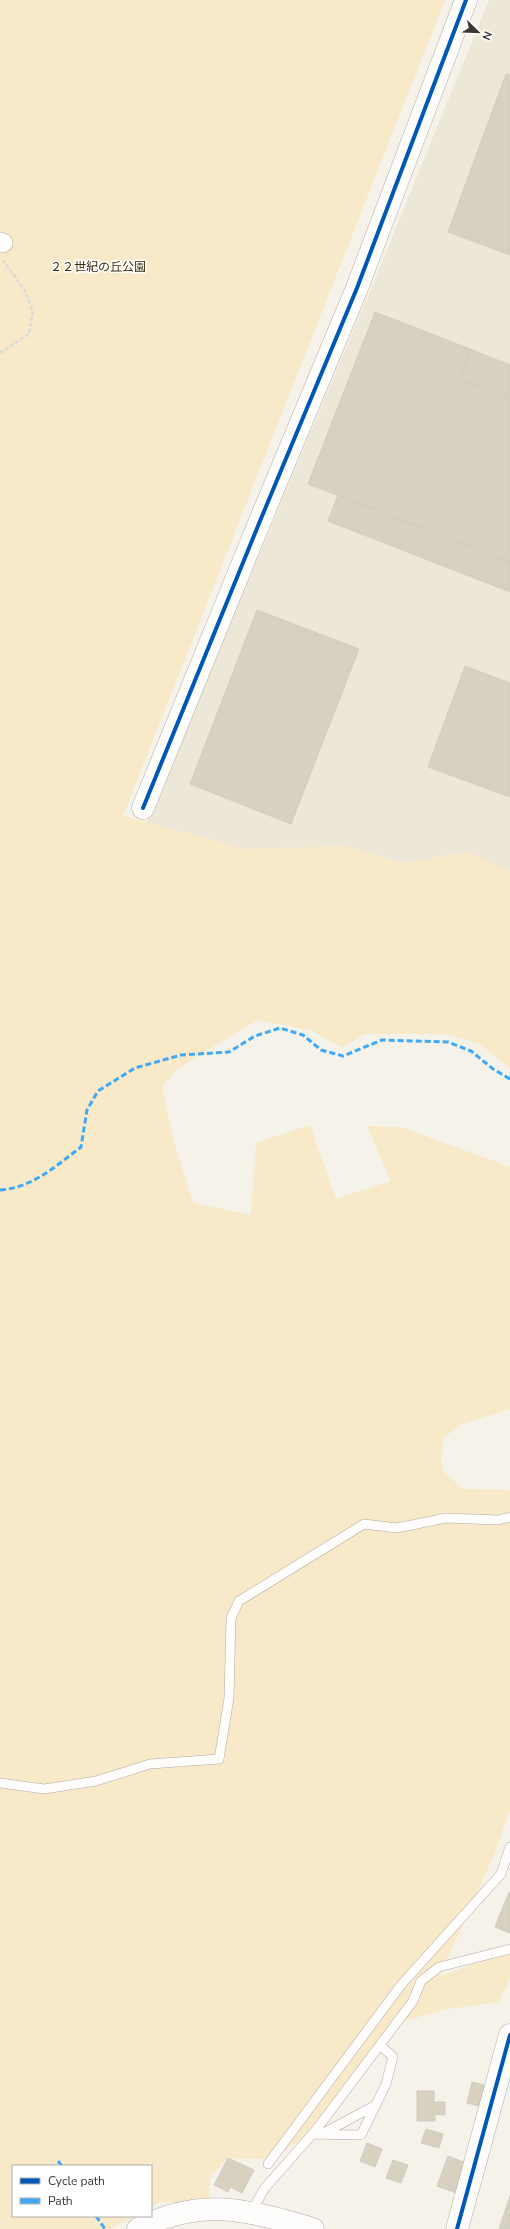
<svg xmlns="http://www.w3.org/2000/svg" width="510" height="2229" font-family="'Nunito Sans','Noto Sans JP',sans-serif">
  <rect width="100%" height="100%" fill="#f5f2ea"/>
  <!-- built -->
  <path fill="#ede7d7" d="M489,0H510V872L470,852L404,863L344,846L245,849L146,824L378,272Z"/>
  <!-- green -->
  <path fill="#f8e9c8" d="M0,0H445L123,816L245,849L344,846L404,863L470,852L510,872V1069L480,1044L446,1034H364L342,1048L310,1030L257,1020L176,1070L162,1087L173,1139L193,1203L251,1215L256,1143L310,1125L336,1199L391,1181L367,1126L401,1127L510,1167V1409L463,1424L443,1438L441,1462L445,1473L463,1489L510,1490V1810L493,1857L440,1976L510,1952V1977L499,2002L447,2009L405,2021L299,2141L271,2159L227,2158L210,2178L209,2204L160,2202L151,2207V2166H13V2216H134L111,2229H0Z"/>
  <!-- building -->
  <path fill="#d9d1bf" stroke="#cfccc6" d="M506,74L510,75V255L448,232Z
    M375,312L470,349L459,379L510,399V562L308,484Z
    M470,349L510,365V399L459,379Z
    M338,495L510,562V592L328,521Z
    M257,610L359,649L291,824L190,784Z
    M465,666L510,683V797L428,767Z
    M509,1892H510V1933L495,1927Z
    M472,2082L484,2085L479,2106L467,2103Z
    M417,2091H434V2102H445V2115L435,2114V2121H417Z
    M426,2129L443,2134L439,2148L421,2143Z
    M367,2143L382,2149L375,2167L360,2161Z
    M448,2156L469,2164L459,2194L437,2186Z
    M228,2158L254,2170L242,2193L230,2187L228,2192L214,2185Z
    M393,2160L408,2165L401,2183L386,2178Z
    M510,2196V2229H499Z"/>
  <g fill="none" stroke-linecap="round" stroke-linejoin="round">
    <!-- service casing -->
    <g stroke="#aeaaa5" stroke-width="10">
      <path id="service" d="M0,1783L44,1789L96,1781L150,1764L219,1759L229,1698L231,1618L239,1601L364,1524L397,1528L446,1518L498,1520L510,1517
        M312,2134L361,2135L386,2084L393,2057L380,2045
        M322,2134L376,2105
        M268,2164L401,1985L501,1874L510,1847
        M252,2211L264,2189L316,2130L413,2001L421,1981L439,1967L510,1949"/>
    </g>
    <!-- minor casing -->
    <g stroke="#aeaaa5" stroke-width="20">
      <path id="minor" d="M0,242L3,243"/>
    </g>
    <!-- tertiary casing -->
    <g stroke="#aeaaa5" stroke-width="23">
      <path id="tertiary" d="M143,808L260,521L357,288L466,0
        M457,2229L510,2035"/>
    </g>
    <!-- secondary casing -->
    <g stroke="#aeaaa5" stroke-width="23">
      <path id="secondary" d="M138,2229C202,2196 248,2210 313,2229"/>
    </g>
    <!-- path -->
    <path stroke="#dcdad8" stroke-width="2.5" stroke-dasharray="4 2" stroke-linecap="butt" d="M0,353L29,334L33,311L25,291L3,260"/>
    <!-- service -->
    <use href="#service" stroke="#fefdfc" stroke-width="9"/>
    <!-- minor -->
    <use href="#minor" stroke="#fefdfc" stroke-width="19"/>
    <!-- tertiary -->
    <use href="#tertiary" stroke="#fefdfc" stroke-width="22"/>
    <!-- secondary -->
    <use href="#secondary" stroke="#fefdfc" stroke-width="22"/>
    <!-- quiet -->
    <path stroke="#3fa9f5" stroke-width="3" stroke-dasharray="6 3" stroke-linecap="butt" d="M0,1190C32,1188 56,1166 81,1147L87,1110L98,1091L135,1068L181,1055L229,1052L255,1036L280,1028L303,1035L321,1050L343,1056L382,1040L448,1042L471,1051L493,1069L510,1079
      M58,2161L62,2166
      M96,2216L105,2229"/>
    <!-- cycleway casing -->
    <g stroke="#fff" stroke-width="6">
      <path id="cycleway" d="M143,808L260,521L357,288L466,0
        M457,2229L510,2035"/>
    </g>
    <!-- cycleway -->
    <use href="#cycleway" stroke="#0057b8" stroke-width="4"/>
  </g>
  <g text-anchor="middle" stroke-width="3" stroke-linejoin="round" paint-order="stroke">
    <!-- park labels -->
    <g font-size="12" fill="#3a2c0b" stroke="#fff">
      <text x="98" y="271">２２世紀の丘公園</text>
    </g>
  </g>
  <!-- legend -->
  <rect x="12" y="2165" width="140" height="52" fill="#ffffff" stroke="#b0afad"/>
  <rect x="20" y="2178" width="20" height="6" fill="#0057b8" stroke="#b0afad"/>
  <text x="48" y="2185" font-size="12" fill="#3a3731">Cycle path</text>
  <rect x="20" y="2198" width="20" height="6" fill="#3fa9f5" stroke="#b0afad"/>
  <text x="48" y="2205" font-size="12" fill="#3a3731">Path</text>
  <!-- north arrow -->
  <g transform="translate(478 32) rotate(113)" stroke="#ffffff" stroke-width="3" paint-order="stroke">
  <path d="M0-3L7 15L0 10L-7 15Z" fill="#3a3731"/>
  <text y="-6" font-size="11" font-weight="bold" text-anchor="middle" fill="#3a3731">N</text>
  </g>
</svg>
